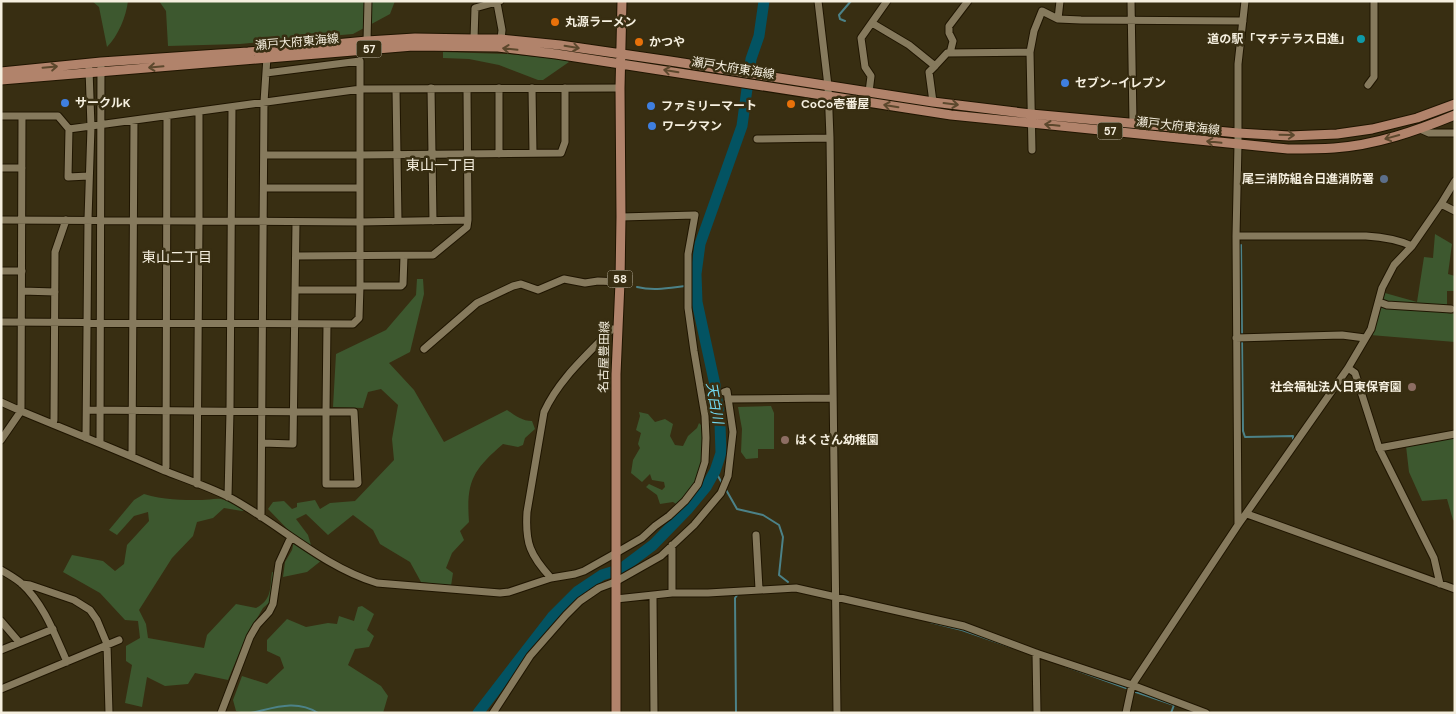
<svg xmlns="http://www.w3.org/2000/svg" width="1456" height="714" font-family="'DM Sans','Noto Sans JP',sans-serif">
  <rect width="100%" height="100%" fill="#382e12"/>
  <!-- green -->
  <path fill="#3d582f" d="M92,1H128C126,17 118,36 107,47L99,7Z
    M159,1H395L390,14L353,34L240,44L168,46L166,11Z
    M443,52L507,54L567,60L569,62L543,80H538L499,65L469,59L443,58Z
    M1435,234L1452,244L1448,274L1455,276V291H1447V313L1455,314V342L1370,335L1385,293L1417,302L1424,257L1433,258Z
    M417,279H423L424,294L410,352L389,363L414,390L444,442L507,410C515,415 522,421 532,421L535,429L525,438L523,445L518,447L503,444C473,470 466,481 469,522L460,531L464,540L452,553L446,568L453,573L451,586L421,582L410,562L380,544L373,530L353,515L328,535L306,514L296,519L308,535L311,545L307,551L322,560L307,572L283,577L285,562L292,550L295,537L268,509L273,502L284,501L292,509L297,507V503L315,500L320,509L330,503L355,501L394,460L392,439L398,405L381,389L368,392L363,408L333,407L336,354L386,330L416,295Z
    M771,406L774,413V449H758V458L746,459L741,452L742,429L738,407Z
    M639,412L648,414L655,422L665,419L673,424L670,436L675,445L683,446L688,436L697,428L699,423L701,425L704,451L699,478L679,506L673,502L660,504L657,495L646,487L649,484L662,490L665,487L664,482L652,480L650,474L642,482L631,473L633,460L640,448L638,444L641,433L636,430L640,416Z
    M1455,438V521L1453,520L1447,499L1422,501L1409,472L1406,446Z
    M144,494C163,500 182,500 202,500C208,500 215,498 221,499C230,501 238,506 246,510L242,511L224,508L213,518L197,522L193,536L172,558L139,610L146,624L148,638L204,648L207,635L236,604L256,608C272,600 270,588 272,572L275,573L271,601L263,608L245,639L228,680L195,673L188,684L165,686L147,677L142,707L125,703L132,665L126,661V646L140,638L138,621L125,620L100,593L63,572L72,555L103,561L115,571L124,564L127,545L149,521L148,512L134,516L117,535L109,530L134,500Z
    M362,606L374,614L367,630L374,636L369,647L355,649L348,665L381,686L388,696L383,713H246L236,711L233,700L242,676L267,684L284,668L280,657L267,651V640L287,619L306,627L328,623L337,624L339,616L354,621L358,607Z"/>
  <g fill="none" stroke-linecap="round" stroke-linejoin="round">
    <!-- stream -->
    <path stroke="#4c8288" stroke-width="2" d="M845,21L840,19L839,15L851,1
      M1241,245L1242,336
      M637,287C658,292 676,286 696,285
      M1242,341L1243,431L1245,437L1293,436V439
      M715,471L722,483
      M725,488L737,509L763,515L779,525L783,537L779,575L788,582
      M930,622L962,630L1011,647
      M1065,666L1126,688
      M1133,691L1174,705L1171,713
      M251,713C274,708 296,699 318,713
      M736,713L735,598L738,594"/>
    <!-- river -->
    <path stroke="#035362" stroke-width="11" d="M478,713L552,617L578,591L602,575L621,569L653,545L687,510L706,487L715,471L721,453L720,424L715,385L697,302L696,274L700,244L742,126L751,59L759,36L764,1"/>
    <!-- minor casing -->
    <g stroke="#1f1500" stroke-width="9">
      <path id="minor" d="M818,1L828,86L830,138L837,713
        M1131,1L1133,123
        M497,3L502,30L501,39
        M1058,19L1060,1
        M872,23L909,45L935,66L929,72L933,102
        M474,39L475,8L500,1
        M367,41L368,1
        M950,53L953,41L949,33V26L968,1
        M935,66L947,53L1030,52
        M1368,85L1374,77V1
        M431,88L433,221
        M499,88V154
        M532,88L533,153
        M396,89L398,221
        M869,92L871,76L865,67L861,38L887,1
        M1,116H58L69,129L68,177L89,176
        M69,129L361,89L620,88
        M1420,129L1429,133H1455
        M757,139L830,138
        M1032,150L1030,52L1034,31L1042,11L1058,19L1081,20L1243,21
        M265,155H361L561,153L565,142V88
        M1,168H22
        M264,188H360
        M1441,204L1455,211
        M1,220L199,221V112
        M1236,236H1366C1383,237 1397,239 1412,246
        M296,256L433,255L467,227L468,220L467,89
        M1,271H22
        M360,286H401L403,284L404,256
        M295,290H359
        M22,291L55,292
        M1379,302L1387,305L1451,309
        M1,322L353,324L359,318L360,286V61L266,73
        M1236,338L1342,335L1365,338
        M424,349L477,303L513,286L521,284L538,290L564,279L585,283L598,281L620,282
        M1348,368L1355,373L1379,448L1434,558L1440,584
        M728,399L833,398
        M1,402L21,411C69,431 117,450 165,471C186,479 209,487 229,497C278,523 323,567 377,583L500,593L509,592L551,578L575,574L584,571L616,553L642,538L655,526L669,516L685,501L698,484L705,462L706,438L705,416L694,351L688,308V254L695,215L621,217
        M87,410L326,412L327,324
        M326,412H354L358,483L356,484H326Z
        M53,424L54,420L55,252L66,220
        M86,438L88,219L91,127L89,69
        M1,440L21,411L22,116
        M100,443L101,62
        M262,443L293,444L296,222
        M1379,448L1455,434
        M132,456L134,121
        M164,470L166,467L167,117
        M197,484L199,221L360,222L468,220
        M228,497L230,411L232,107
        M1247,514L1455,589
        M261,517L264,102L267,57
        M1238,525L1236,236L1238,144V64L1245,1
        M756,535L759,589
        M1,570C8,574 15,578 21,583C44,604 55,635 67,662
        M551,578C530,555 525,543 527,512L544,412C559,379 587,355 612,329H617
        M22,584L30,585L74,600L90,610L97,620L107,644L109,713
        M672,593V545
        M653,596L654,713
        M616,599L672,593H708L796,588L964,626L1036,653L1132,685L1206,713
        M1,621L19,642
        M1,650L53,629
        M1036,653L1037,713
        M1,689L119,640
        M221,713L250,637L257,625L269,612L273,604L279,563L291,537
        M493,713L530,656L566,615L580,601L599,588L615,582L661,556L694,525L721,493L728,476L733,432L727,391L724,392
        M1126,713L1132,685L1238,525L1348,368L1371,329L1382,288L1394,265L1412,246L1441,204L1455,181"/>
    </g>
    <!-- major casing -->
    <g stroke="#1f1500" stroke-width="11">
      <path id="major" d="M1,72L101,62L248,52L367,41L415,38L474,39H501L560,45L670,61L933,102L1031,114L1238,133L1289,136L1337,134L1372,129L1417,118L1455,104
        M1,80L413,46L498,47L556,54L951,115L1288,149C1303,149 1319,149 1334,148C1376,145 1416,131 1455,115
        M616,713V374L620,282L621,217L620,88L622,1"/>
    </g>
    <!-- minor -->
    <use href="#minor" stroke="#867a5d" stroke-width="7"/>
    <!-- major -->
    <use href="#major" stroke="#b1836b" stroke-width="9"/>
  </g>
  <!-- one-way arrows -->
  <defs><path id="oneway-shaft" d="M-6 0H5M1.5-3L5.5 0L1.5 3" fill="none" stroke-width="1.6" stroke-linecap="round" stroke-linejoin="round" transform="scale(1.25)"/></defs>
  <g stroke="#5c482d">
    <use href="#oneway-shaft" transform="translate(572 47) rotate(9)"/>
    <use href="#oneway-shaft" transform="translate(510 49) rotate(-174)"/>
    <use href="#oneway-shaft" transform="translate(50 67) rotate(-5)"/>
    <use href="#oneway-shaft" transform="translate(156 67) rotate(175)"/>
    <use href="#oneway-shaft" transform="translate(671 71) rotate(-171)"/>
    <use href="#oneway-shaft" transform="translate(951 104) rotate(7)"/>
    <use href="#oneway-shaft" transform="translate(891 106) rotate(-171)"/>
    <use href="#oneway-shaft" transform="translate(1052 125) rotate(-174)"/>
    <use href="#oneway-shaft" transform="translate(1287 135) rotate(1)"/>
    <use href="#oneway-shaft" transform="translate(1392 137) rotate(165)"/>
    <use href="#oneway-shaft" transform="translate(1214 142) rotate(-174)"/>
  </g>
  <!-- markers -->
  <g fill="#e8710a" stroke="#382e12" stroke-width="2">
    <circle cx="555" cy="22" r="5"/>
    <circle cx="639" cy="42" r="5"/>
    <circle cx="791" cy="104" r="5"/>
  </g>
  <circle fill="#0f9aa8" stroke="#382e12" stroke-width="2" cx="1361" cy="39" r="5"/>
  <g fill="#3f7fe0" stroke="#382e12" stroke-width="2">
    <circle cx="1065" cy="83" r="5"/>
    <circle cx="65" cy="103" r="5"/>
    <circle cx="651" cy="106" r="5"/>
    <circle cx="652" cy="126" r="5"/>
  </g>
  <circle fill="#5c6f8a" stroke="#382e12" stroke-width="2" cx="1384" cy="179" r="5"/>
  <g fill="#8d6e63" stroke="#382e12" stroke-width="2">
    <circle cx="1412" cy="387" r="5"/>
    <circle cx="785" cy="440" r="5"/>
  </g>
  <g text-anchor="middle" stroke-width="5" stroke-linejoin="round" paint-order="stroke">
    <!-- shield labels -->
    <g fill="#382e12" stroke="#bcb5a2" stroke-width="1">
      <rect x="356.5" y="40.5" width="25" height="17" rx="4"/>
      <rect x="1097.5" y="122.5" width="25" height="17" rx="4"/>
      <rect x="607.5" y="270.5" width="25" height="17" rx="4"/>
    </g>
    <g font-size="11" font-weight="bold" fill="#f5efdf">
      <text x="369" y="53">57</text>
      <text x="1110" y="135">57</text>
      <text x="620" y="283">58</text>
    </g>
    <!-- poi labels -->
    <g font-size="12" font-weight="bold" fill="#f5efdf" stroke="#382e12" text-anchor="start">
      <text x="565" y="26">丸源ラーメン</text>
      <text x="1351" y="43" text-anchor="end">道の駅「マチテラス日進」</text>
      <text x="649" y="46">かつや</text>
      <text x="1075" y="87">セブン-イレブン</text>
      <text x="75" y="107">サークルK</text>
      <text x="801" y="108">CoCo壱番屋</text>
      <text x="661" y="110">ファミリーマート</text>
      <text x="662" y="130">ワークマン</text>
      <text x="1374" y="183" text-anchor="end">尾三消防組合日進消防署</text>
      <text x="1402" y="391" text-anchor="end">社会福祉法人日東保育園</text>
      <text x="795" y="444">はくさん幼稚園</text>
    </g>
    <!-- street labels -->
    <g font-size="12" fill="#f5efdf" stroke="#382e12">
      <text transform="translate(297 42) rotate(-5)" y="4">瀬戸大府東海線</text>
      <text transform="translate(733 68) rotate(9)" y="4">瀬戸大府東海線</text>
      <text transform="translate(1178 126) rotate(6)" y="4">瀬戸大府東海線</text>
      <text transform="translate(604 357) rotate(-89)" y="4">名古屋豊田線</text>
    </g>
    <!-- neighbourhood labels -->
    <g font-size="14" fill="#f5efdf" stroke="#382e12">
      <text x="441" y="170">東山一丁目</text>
      <text x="177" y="262">東山二丁目</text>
    </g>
    <!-- water labels -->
    <g font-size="14" font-style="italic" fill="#71d8f0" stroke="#382e12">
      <text transform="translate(715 403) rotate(80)" y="5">天白川</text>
    </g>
  </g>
  <!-- border -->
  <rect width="1456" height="714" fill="none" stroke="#f5efdf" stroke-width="5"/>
</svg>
